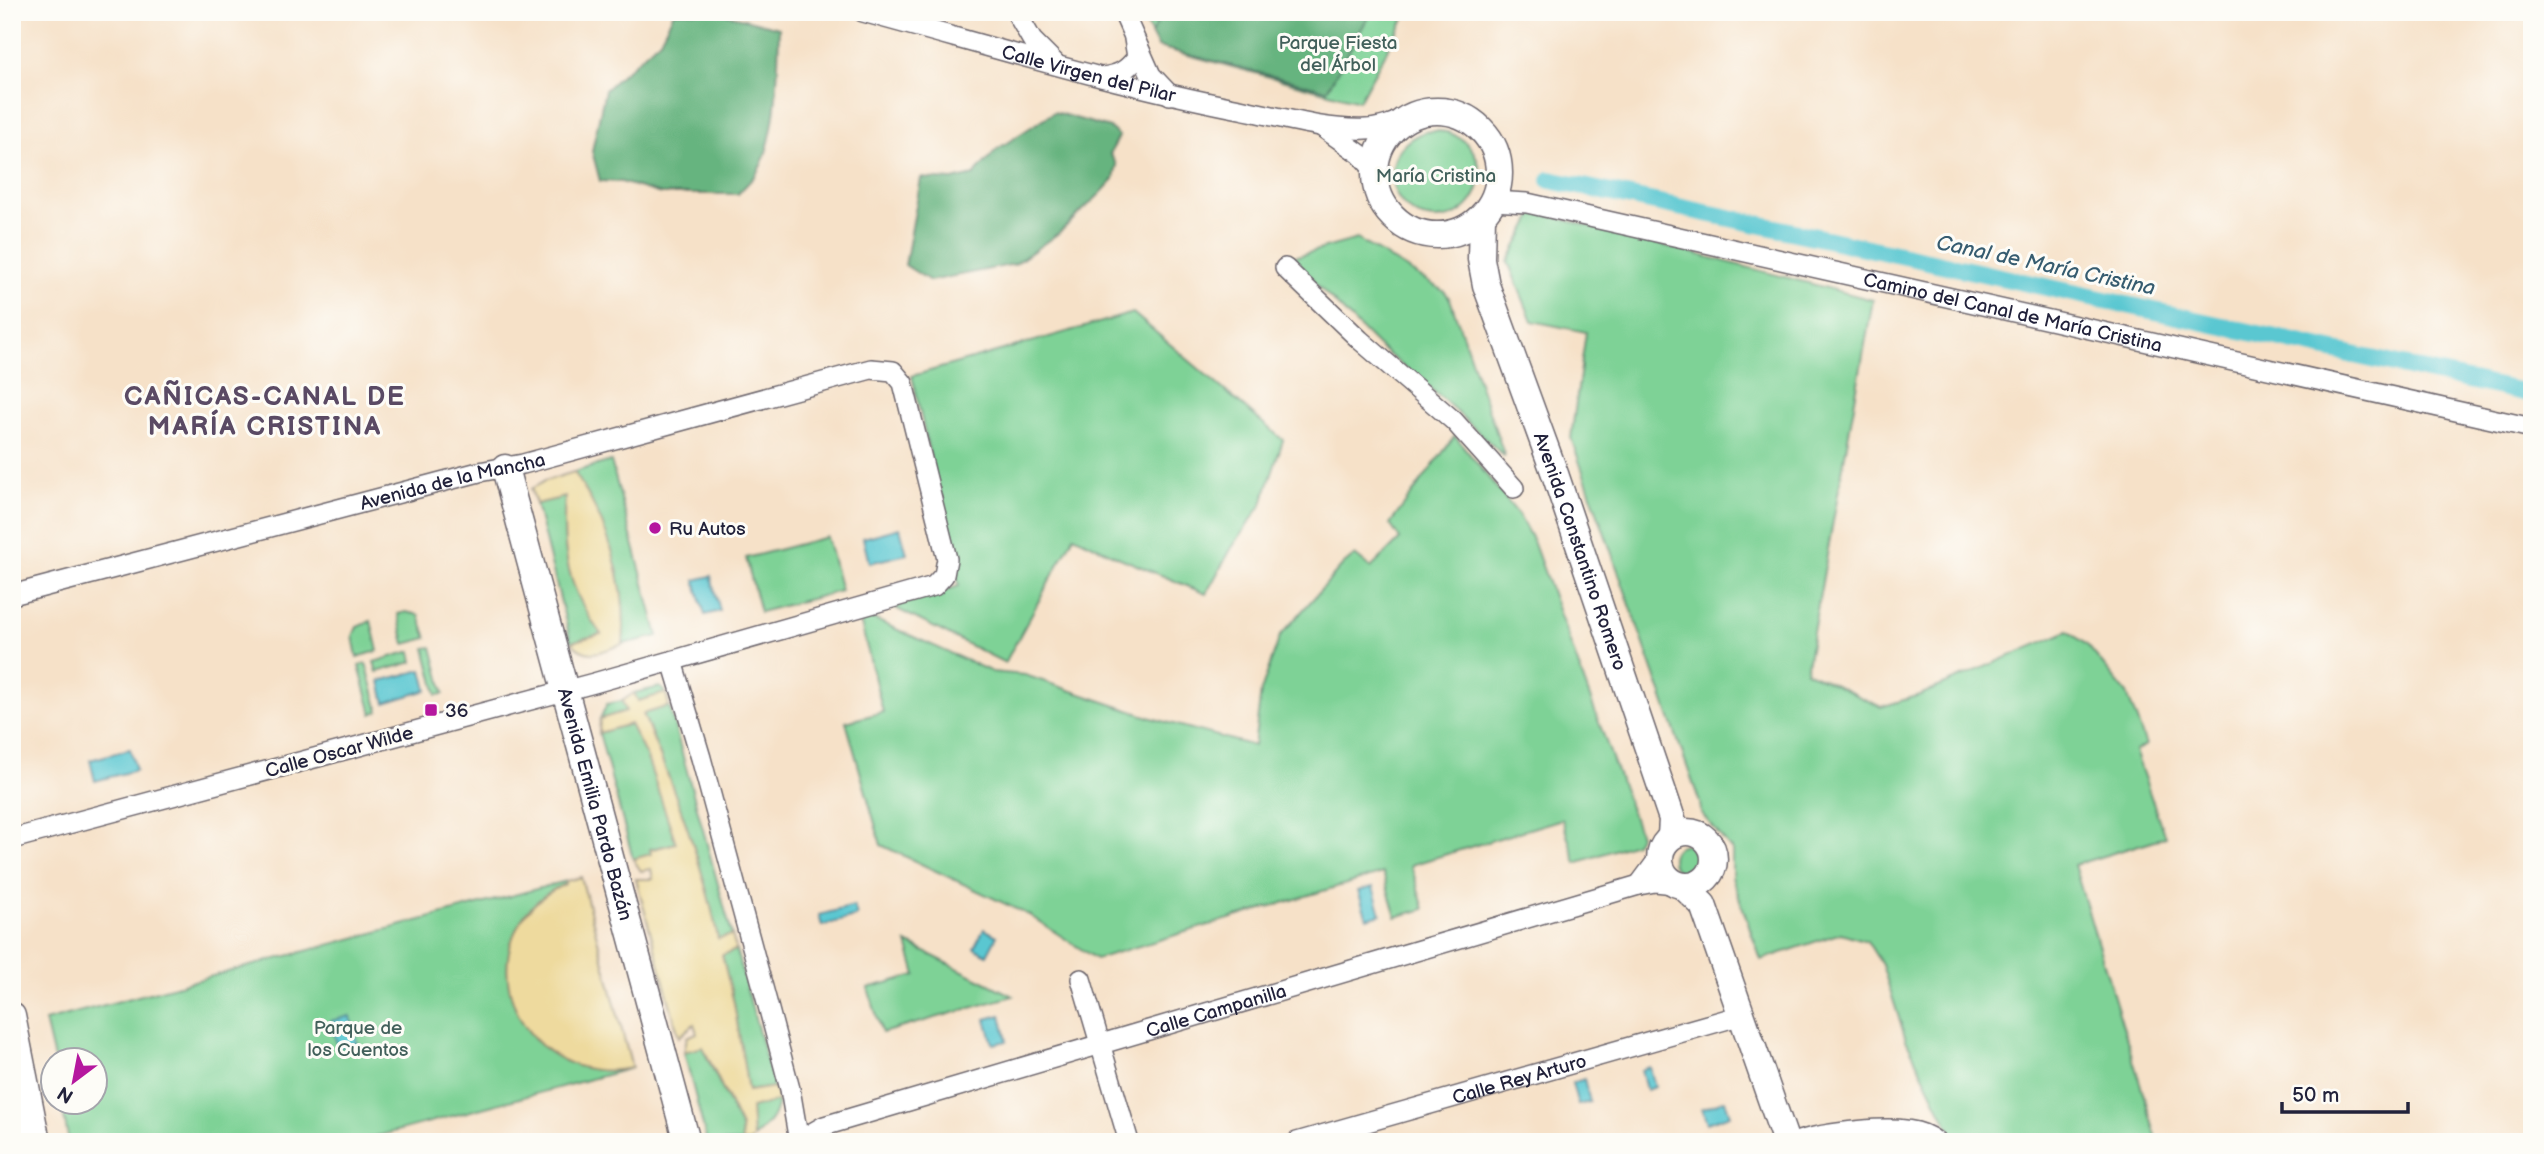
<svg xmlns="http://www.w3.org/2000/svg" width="2544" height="1154" font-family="'Balsamiq Sans',sans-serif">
  <rect width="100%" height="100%" fill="#fdfcf7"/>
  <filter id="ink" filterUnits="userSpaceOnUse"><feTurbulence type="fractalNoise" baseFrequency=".0143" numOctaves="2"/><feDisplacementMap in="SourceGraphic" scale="14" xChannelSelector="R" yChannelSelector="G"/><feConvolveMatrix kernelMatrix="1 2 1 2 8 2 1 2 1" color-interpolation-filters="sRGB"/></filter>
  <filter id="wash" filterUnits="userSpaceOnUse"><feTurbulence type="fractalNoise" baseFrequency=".00686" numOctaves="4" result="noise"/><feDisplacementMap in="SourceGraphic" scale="28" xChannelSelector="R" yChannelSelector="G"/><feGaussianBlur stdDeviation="1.57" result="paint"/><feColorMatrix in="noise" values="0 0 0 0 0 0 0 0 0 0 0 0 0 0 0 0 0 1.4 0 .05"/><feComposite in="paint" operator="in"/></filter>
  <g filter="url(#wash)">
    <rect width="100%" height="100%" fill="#f6e1c8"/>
    <!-- green -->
    <path fill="#7ed296" stroke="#507a68" stroke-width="2" d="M1140,12H1408L1359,101L1158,47Z
      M1392 175a44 44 0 1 1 88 0a44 44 0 1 1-88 0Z
      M1535,212L1873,300L1806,671L1881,707L1920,695L2068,631L2088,646L2127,694L2146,745L2135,751L2165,837L2074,865L2158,1142H1956L1906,1040L1882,965L1867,941L1841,933L1761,960L1732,877V850L1701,813L1700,803L1571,438L1586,332L1532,321L1508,262Z
      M1357,239L1445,292L1450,299L1505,457L1443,399L1377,345L1290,258Z
      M1133,313L1283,440L1262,504L1231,549L1206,594L1120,558L1074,536L1005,663L893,607L959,586L912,376Z
      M1455,436L1518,514L1533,541L1640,835L1635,843L1576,863L1562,819L1411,865L1424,909L1396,917L1383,873L1096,959L1029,915L881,845L846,722L883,712L858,612L992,672L1025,675L1155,719L1254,746L1261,691L1280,636L1343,565L1355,555L1371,568L1400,539L1390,524Z
      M611,461L658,636L623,644C628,583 608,523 574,472Z
      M565,497C561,551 567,591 602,634L571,642L536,504Z
      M827,537L841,591L760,612L746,558Z
      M406,612L419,615L427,638L405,644L398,614Z
      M371,621L378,651L357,657L353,636L357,627Z
      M432,647L444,694L437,695L425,648Z
      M411,651L413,662L377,672L374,662Z
      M366,663L379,711L372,714L359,666Z
      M660,687L666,693L638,701L634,693Z
      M622,701L626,711L600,719L607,704Z
      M669,706L732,935L718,940C703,861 673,787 643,713Z
      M630,724L647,758L676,843L650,849L652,854L633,859L599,733Z
      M1672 859a15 15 0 1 1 30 0a15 15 0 1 1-30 0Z
      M566,881V884C458,931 512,1092 632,1068L355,1142H69L61,1102H94V1060L54,1059L45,1021Z
      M907,943L1013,996L882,1033L868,988L916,975Z
      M736,950L774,1087L748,1091L734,1003L722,955Z
      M702,1047L741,1128L742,1142H707L684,1052Z
      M778,1101C776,1118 765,1127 753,1138L751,1108Z"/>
    <!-- forest -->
    <path fill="#66b47f" stroke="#446b5d" stroke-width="2" d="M674,12H718L779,28C778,68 778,141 756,174C751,181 743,188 738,194H661L621,182L600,181L592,151L605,90L660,40Z
      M1163,12H1371L1327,90L1158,47L1151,34Z
      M1054,112L1110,128L1119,136L1110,154L1117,165L1114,179L1100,194L1060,232L1015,264L930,281L905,265L921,178L952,180L974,175L996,150Z"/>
    <!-- sand -->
    <path fill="#eeda9e" stroke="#887e6c" stroke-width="2" d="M574,472C608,523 628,583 623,644C602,651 588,661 571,642L601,634C568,590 561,552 565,497L536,504L531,489L545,481Z
      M634,693L638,701L666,693L669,706L643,714C673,787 703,861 718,939L732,935L736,950L722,955L734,1003L748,1091L774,1087L778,1101L751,1108L753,1138L750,1142H742L741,1127L703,1047L684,1052L687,1037L697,1033L694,1024L679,1037L636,879H653L651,869L641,871L633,859L651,854L650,850L676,843L647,758L630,724L599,733L600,719L626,711L622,701Z
      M581,877L632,1068C512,1092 458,931 565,884L566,881Z"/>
    <!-- water -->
    <path fill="#5ac7d1" stroke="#3e7486" stroke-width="2" d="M900,528L907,554L869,563L863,538Z
      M711,576L720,611L705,615L695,580Z
      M422,670L427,690L385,703L380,681Z
      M130,749L136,770L95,781L90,760Z
      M1373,887L1381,914L1367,918L1358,891Z
      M854,906L857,916L822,926L819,915Z
      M984,929L997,936L987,955L974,948Z
      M1001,1015L1007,1041L993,1044L986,1019Z
      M350,1016L357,1043L338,1048L331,1021Z
      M1650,1067L1655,1087L1646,1090L1641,1070Z
      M1584,1079L1590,1102L1578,1105L1572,1083Z
      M1725,1100L1730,1115L1707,1123L1702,1109Z"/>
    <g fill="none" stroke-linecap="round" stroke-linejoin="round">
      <!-- canal -->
      <path stroke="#5ac7d1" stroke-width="18" d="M1550,180C1878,248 2204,323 2532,394"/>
    </g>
  </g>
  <g filter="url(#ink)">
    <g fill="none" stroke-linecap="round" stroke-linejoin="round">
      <!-- street casing -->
      <g stroke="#6c656c" stroke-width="22">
        <g id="street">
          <path id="s1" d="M863,12C989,46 1112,84 1240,109C1280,117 1325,131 1366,129C1380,129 1394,123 1407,118"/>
          <path d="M1016,12L1032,40L1055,63"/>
          <path d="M1123,12L1151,75L1170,95"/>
          <path d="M1102,77C1119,75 1126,71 1137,57L1134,39"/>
          <path d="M1322,127L1360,154L1376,172"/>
          <path id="s2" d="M1493,201L1527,203L2532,428"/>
          <path d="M1285,268L1360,340L1454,421L1514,488"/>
          <path id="s3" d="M12,595L479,472L523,464L871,369L893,371L903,383L947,559L944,575L934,586L594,683L12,839"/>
          <path d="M672,661L701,758L767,1002L790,1089L799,1142"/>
          <path d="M1639,885L1659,858"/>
          <path d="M1081,979L1129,1142"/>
          <path id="s4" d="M796,1142L824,1126L1639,885L1655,882L1675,884"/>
          <path id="s5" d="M1297,1142L1742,1015"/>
          <path d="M1796,1142C1822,1133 1897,1123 1923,1134C1928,1136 1933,1139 1937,1142"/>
        </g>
      </g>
      <!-- secondary casing -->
      <g stroke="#6c656c" stroke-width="29">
        <g id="secondary">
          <circle cx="1437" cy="173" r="62"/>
          <path id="s6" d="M1482,216L1481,259L1486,285L1555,474L1669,810L1672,819L1671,836"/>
          <path id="s7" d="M505,468L687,1142"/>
          <circle cx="1687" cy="859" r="27"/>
          <path d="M1683,886L1703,905L1786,1142"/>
          <path d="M12,1016L37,1142"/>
        </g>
      </g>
      <!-- street -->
      <use href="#street" stroke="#fff" stroke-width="19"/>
      <!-- secondary -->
      <use href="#secondary" stroke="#fff" stroke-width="26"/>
    </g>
  </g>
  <!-- markers -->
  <g fill="#b5179e" stroke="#fdfcf7" stroke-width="2.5">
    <circle cx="655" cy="528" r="7"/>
    <rect x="424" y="703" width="14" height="14" rx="3.5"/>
  </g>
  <g text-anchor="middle" stroke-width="6" stroke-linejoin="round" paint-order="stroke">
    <!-- park labels -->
    <g font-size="19" fill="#42605b" stroke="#fdfcf7">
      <text x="1338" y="49">Parque Fiesta<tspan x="1338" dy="22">del Árbol</tspan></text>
      <text x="1436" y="182">María Cristina</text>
      <text x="358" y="1034">Parque de<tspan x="358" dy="22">los Cuentos</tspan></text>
    </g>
    <!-- street labels -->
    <g font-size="19" fill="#22223b" stroke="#fdfcf7">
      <text dy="7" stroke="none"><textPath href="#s1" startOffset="234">Calle Virgen del Pilar</textPath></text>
      <text dy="7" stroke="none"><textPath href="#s2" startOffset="532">Camino del Canal de María Cristina</textPath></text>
      <text dy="7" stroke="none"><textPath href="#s3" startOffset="455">Avenida de la Mancha</textPath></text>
      <text dy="7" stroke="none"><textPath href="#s6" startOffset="352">Avenida Constantino Romero</textPath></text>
      <text transform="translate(339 751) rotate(-15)" y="7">Calle Oscar Wilde</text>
      <text dy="7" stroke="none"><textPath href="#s7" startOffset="348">Avenida Emilia Pardo Bazán</textPath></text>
      <text dy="7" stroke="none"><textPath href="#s4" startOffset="441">Calle Campanilla</textPath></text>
      <text dy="7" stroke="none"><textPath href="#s5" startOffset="231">Calle Rey Arturo</textPath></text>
    </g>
    <!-- poi labels -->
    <g font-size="19" fill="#22223b" stroke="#fdfcf7" text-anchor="start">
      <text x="669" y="535">Ru Autos</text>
      <text x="445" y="717">36</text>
    </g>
    <!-- water labels -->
    <g font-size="21" font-style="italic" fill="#365c70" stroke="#fdfcf7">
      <text transform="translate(2046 265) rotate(12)" y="7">Canal de María Cristina</text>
    </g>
    <!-- district labels -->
    <g font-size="26" font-weight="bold" letter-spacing="2" fill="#5a4a64" stroke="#fdfcf7">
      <text x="265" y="405">CAÑICAS-CANAL DE<tspan x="265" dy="30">MARÍA CRISTINA</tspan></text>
    </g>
  </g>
  <!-- margin -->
  <rect width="2544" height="1154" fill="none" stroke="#fdfcf7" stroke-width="42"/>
  <!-- north arrow -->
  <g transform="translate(74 1081) rotate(212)"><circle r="33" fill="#fdfcf7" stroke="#a5a5ac" stroke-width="2"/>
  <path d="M0-5L12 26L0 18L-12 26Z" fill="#b5179e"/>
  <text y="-10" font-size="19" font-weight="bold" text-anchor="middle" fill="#22223b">N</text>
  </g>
  <!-- scale -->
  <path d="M2282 1102v10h126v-10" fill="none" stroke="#22223b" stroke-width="3.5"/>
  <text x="2292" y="1102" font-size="21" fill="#22223b" stroke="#fdfcf7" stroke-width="5" paint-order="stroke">50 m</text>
</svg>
